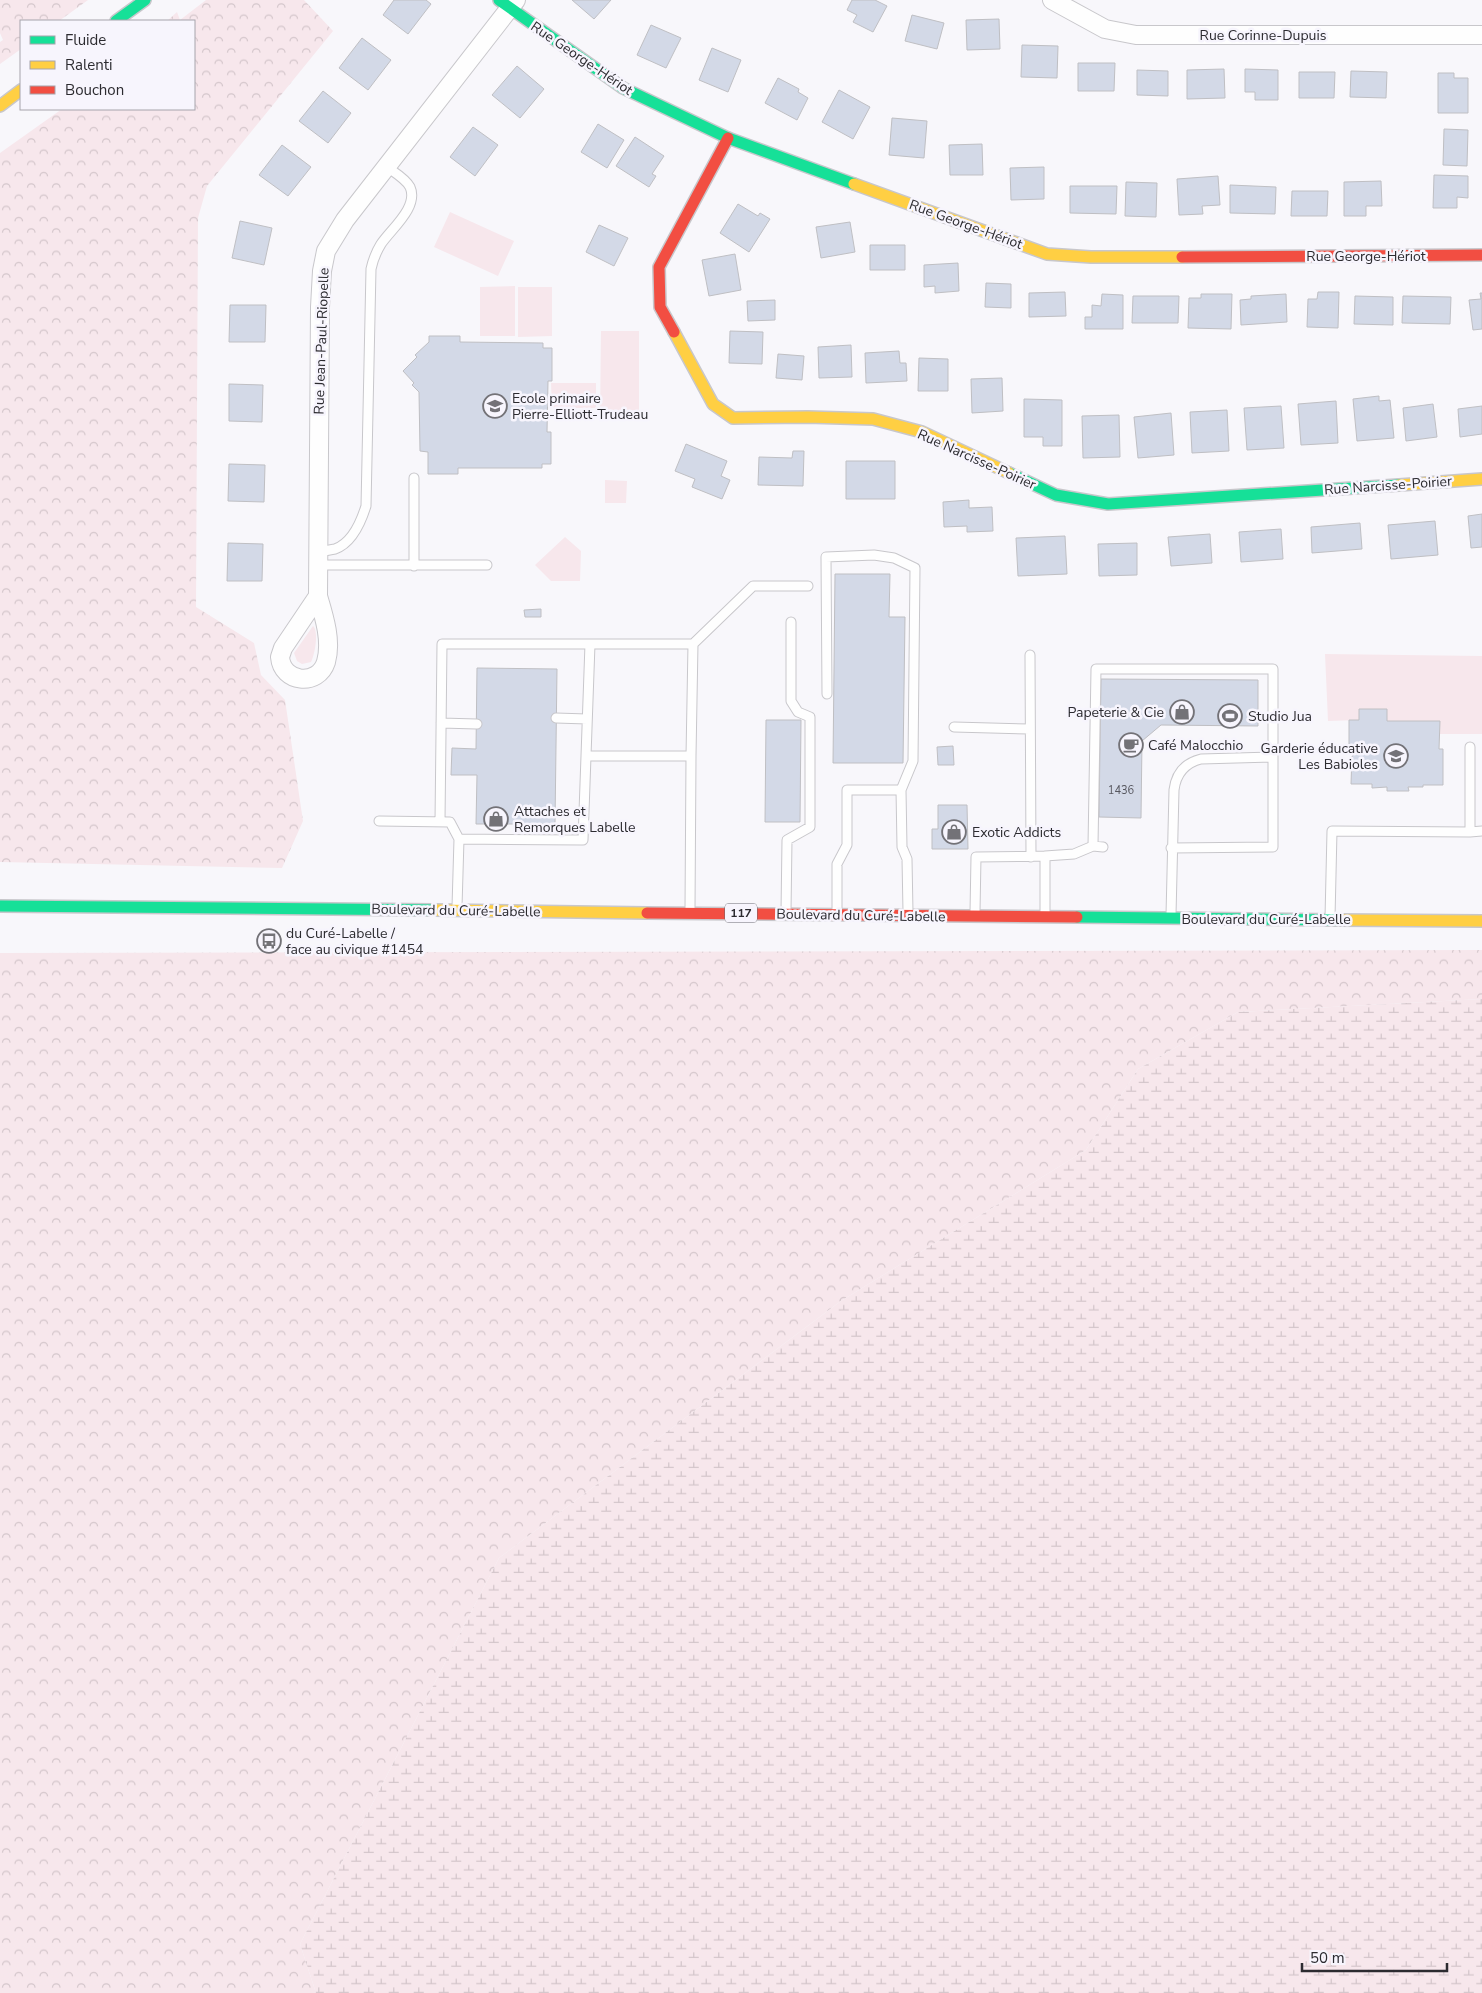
<svg xmlns="http://www.w3.org/2000/svg" width="1482" height="1993" font-family="'Nunito Sans',sans-serif">
  <defs>
    <pattern id="forest-crowns" width="20" height="18" patternUnits="userSpaceOnUse" patternTransform="scale(1.25)"><rect width="20" height="18" fill="#f7e7ec"/><path d="M2 6a3 3 0 1 1 6 0M12 15a3 3 0 1 1 6 0" fill="none" stroke="#d4c6cb"/></pattern>
    <pattern id="wetland-marsh" width="20" height="14" patternUnits="userSpaceOnUse" patternTransform="scale(1.25)"><rect width="20" height="14" fill="#f7e7ec"/><path d="M1 5h8M5 5V1M11 12h8M15 12V8" fill="none" stroke="#d4c6cb"/></pattern>
  </defs>
  <rect width="100%" height="100%" fill="#f8f7fb"/>
  <!-- green -->
  <path fill="#f7e7ec" d="M450,212L514,241L498,276L434,247Z
    M515,286V336H480V287Z
    M518,287H552V336L518,337Z
    M601,331H639V420H600Z
    M551,383H596V408H552Z
    M605,480L627,481L626,503H605Z
    M565,537L581,551L580,581H551L535,565Z
    M313,626C319,631 315,654 311,662L302,664L297,661L294,653Z
    M1325,654L1482,656V734H1440L1439,721H1387L1359,709V720L1328,721Z"/>
  <!-- forest -->
  <path fill="url(#forest-crowns)" d="M0,0H88L59,21H21V49L0,64V42L3,40L0,33Z
    M206,0H304L333,31L207,186L198,218L196,607L254,643L261,675L285,700L303,821L282,868L0,862V153L62,109H194V21H167L177,12L180,20Z
    M1482,950V999L1238,1012L1138,1069L1086,1150L841,1301L499,1558L300,1944L316,1993H0V953Z"/>
  <!-- wetland -->
  <path fill="url(#wetland-marsh)" d="M1482,999V1993H316L300,1944L499,1558L841,1301L1086,1150L1138,1069L1238,1012Z"/>
  <!-- building -->
  <path fill="#d3d9e7" stroke="#bfbfc3" d="M394,0H426L431,4L408,34L383,15Z
    M572,0H611L594,19Z
    M852,0H875L887,6L873,32L853,22L857,15L847,10Z
    M912,15L944,23L937,49L905,41Z
    M999,19L1000,49L967,50L966,20Z
    M651,25L681,38L666,68L637,55Z
    M362,38L391,60L368,90L339,68Z
    M1022,45L1058,46L1057,78L1021,77Z
    M712,48L741,60L728,92L699,80Z
    M1078,63H1115L1114,91H1078Z
    M517,66L544,89L520,118L492,95Z
    M1224,69L1225,98L1187,99V70Z
    M1245,69L1278,70V100H1255V92H1245Z
    M1137,70L1168,71V96L1137,95Z
    M1351,71L1387,72L1386,98L1350,97Z
    M1299,72H1335L1334,98H1299Z
    M1438,73H1454V78H1468V113H1438Z
    M778,78L799,89L798,92L808,98L797,120L765,103Z
    M839,90L870,107L853,139L822,122Z
    M323,91L351,113L328,143L299,121Z
    M892,118L927,121L924,158L889,155Z
    M598,124L624,140L607,168L581,152Z
    M473,127L498,145L475,176L450,157Z
    M1444,129L1468,130L1467,166L1443,165Z
    M635,137L664,156L652,174L656,176L649,187L616,166Z
    M982,144L983,175H950L949,145Z
    M282,145L311,167L288,196L259,175Z
    M1044,167V199L1011,200L1010,168Z
    M1434,175L1468,176V198L1457,197V208H1433Z
    M1218,176L1220,205L1202,206L1203,214L1179,215L1177,179Z
    M1381,181L1382,206H1366V216H1344V182Z
    M1126,182L1157,183L1156,217L1125,216Z
    M1230,185L1276,187L1275,214L1230,213Z
    M1070,186H1117L1116,214L1070,213Z
    M1292,191H1328L1327,216H1291Z
    M738,204L758,216L760,213L770,219L749,252L720,233Z
    M240,221L272,228L264,265L232,258Z
    M850,222L855,252L821,258L816,227Z
    M599,225L628,238L614,266L586,252Z
    M870,245H905V270H870Z
    M735,254L741,290L709,296L702,260Z
    M958,263L959,291L935,293V286L924,287V265Z
    M986,283L1011,284V308L985,307Z
    M1065,292L1066,316L1029,317V293Z
    M1318,292H1339L1338,328L1307,327L1308,299H1317Z
    M1480,293H1482V329L1473,330L1469,300L1481,299Z
    M1102,294L1123,295V329H1085V317H1092V305L1101,306Z
    M1201,294H1232L1231,329L1188,328L1189,298H1201Z
    M1286,294L1287,322L1241,325L1240,300L1251,299V296Z
    M1133,296H1179L1178,323H1132Z
    M1355,296L1393,297V325L1354,324Z
    M1403,296L1451,297L1450,324L1402,323Z
    M775,300V320L748,321L747,301Z
    M230,305H266L265,342H229Z
    M730,331L763,332L762,364L729,363Z
    M429,336H460V342L543,343V348H552V381H548L547,432H551V464H542V468H458V474H428V452L420,451L419,392L412,385L414,383L403,371L417,357L415,355L429,342Z
    M851,345L852,377L819,378L818,347Z
    M899,351L900,363H906L907,381L866,383L865,353Z
    M778,354L804,356L802,380L776,378Z
    M919,358L948,359V391H918Z
    M1002,378L1003,411L972,413L971,379Z
    M229,384L263,385L262,422L229,421Z
    M1379,396V401L1390,400L1394,438L1357,441L1353,399Z
    M1024,399L1062,400V446H1043V437H1024Z
    M1336,401L1338,443L1301,445L1298,404Z
    M1433,404L1437,437L1406,441L1403,408Z
    M1281,406L1284,448L1247,450L1244,408Z
    M1482,406V434L1460,437L1458,409Z
    M1227,410L1229,451L1192,453L1190,412Z
    M1171,413L1174,455L1138,458L1134,417Z
    M1119,415L1120,457L1083,458L1082,416Z
    M686,444L727,461L721,476L730,480L722,499L692,487L695,479L675,471Z
    M793,451H804L803,486L758,485L759,457L792,458Z
    M846,461H895V499H846Z
    M229,464L265,465L264,502L228,501Z
    M969,500V508L992,507L993,531L967,532V526L944,527L943,502Z
    M1482,514V547L1471,548L1468,516Z
    M1435,521L1438,555L1391,559L1388,525Z
    M1360,523L1362,549L1312,553L1311,527Z
    M1281,529L1283,559L1241,562L1239,532Z
    M1210,534L1212,563L1171,566L1168,537Z
    M1065,536L1067,574L1018,576L1016,538Z
    M228,543L263,544L262,581H227Z
    M1137,543V575L1099,576L1098,544Z
    M835,574H890L889,617H905L903,763H833Z
    M541,609V617H525L524,610Z
    M477,668L557,669L555,824H476L477,775H451L452,748L476,749Z
    M1101,679L1258,680V726L1161,725L1142,741L1141,818L1099,817Z
    M1359,709H1387V721H1440L1439,749H1443V785H1423V787H1408L1409,791H1387V787L1372,788V784H1351L1352,756H1353L1354,748H1349V720H1359Z
    M766,720H801L800,822H765Z
    M953,746L954,765H938L937,747Z
    M938,805H967L968,849H932V829H938Z"/>
  <g fill="none" stroke-linecap="round" stroke-linejoin="round">
    <!-- lane casing -->
    <g stroke="#c8c7cb" stroke-width="11">
      <path id="lane" d="M318,552C324,551 330,550 335,549C352,543 361,522 366,506L371,269C373,260 376,252 381,244C391,229 419,207 410,187C406,179 394,172 387,167
        M318,565H487
        M414,566V478
        M693,644L753,586H808
        M1030,655L1031,857
        M827,694L826,557L874,555L894,558L915,568L913,761L901,790
        M556,718L587,719
        M441,723L477,724
        M954,727L1030,729
        M586,756H691L693,644H590
        M379,821L450,822L459,839
        M440,822L442,644H590L583,840L459,839L457,907
        M1470,832L1482,831
        M1103,847L1093,846L1096,669H1273V847L1171,848
        M1045,856L1074,854L1093,846
        M690,911L691,756
        M786,912L787,840L810,827V717L798,712L791,701V622
        M837,912V864L847,845V790H901L902,847L907,859L908,912
        M975,912L976,857L1045,856V914
        M1171,915L1174,790C1176,774 1185,763 1201,759L1273,757
        M1330,918L1332,831L1470,832V747"/>
    </g>
    <!-- street casing -->
    <g stroke="#c8c7cb" stroke-width="20">
      <path id="street" d="M1052,0L1105,29L1136,35H1482
        M318,596L283,648L280,657C282,683 318,687 326,662C332,641 324,616 318,596L320,307L322,271L326,251L345,220L516,0"/>
    </g>
    <!-- fast casing -->
    <g stroke="#c8c7cb" stroke-width="14">
      <path id="fast" d="M499,0L623,88L728,138L854,184
        M116,21L145,0
        M1009,473L1056,495L1108,504L1399,485
        M0,906L434,910
        M1077,917L1339,920"/>
    </g>
    <!-- slow casing -->
    <g stroke="#c8c7cb" stroke-width="14">
      <path id="slow" d="M0,106L21,90
        M854,184L1047,254L1091,257H1182
        M674,332L713,404L733,418L808,417L873,419L922,432L1009,473
        M1399,485L1482,479
        M434,910L647,913
        M1339,920L1482,921"/>
    </g>
    <!-- jam casing -->
    <g stroke="#c8c7cb" stroke-width="14">
      <path id="jam" d="M1182,257L1482,255
        M674,332L660,307L659,267L728,138
        M647,913L1077,917"/>
    </g>
    <!-- lane -->
    <use href="#lane" stroke="#fefefe" stroke-width="9"/>
    <!-- street -->
    <use href="#street" stroke="#fefefe" stroke-width="18"/>
    <!-- fast -->
    <use href="#fast" stroke="#16e098" stroke-width="11"/>
    <!-- slow -->
    <use href="#slow" stroke="#ffcf43" stroke-width="11"/>
    <!-- jam -->
    <use href="#jam" stroke="#f24e42" stroke-width="11"/>
  </g>
  <!-- icons -->
  <defs>
    <g id="school-ring" transform="scale(1.25)"><circle r="9.5" fill="#f7f5fd" stroke="#737277" stroke-width="1.5"/><path d="M0-5L7-2L0 1L-7-2ZM-4 1L0 2.5L4 1V4Q0 6-4 4Z" fill="#737277"/></g>
    <g id="shop-ring" transform="scale(1.25)"><circle r="9.5" fill="#f7f5fd" stroke="#737277" stroke-width="1.5"/><path d="M-5-2.5h2.3a2.7 3.5 0 0 1 5.4 0H5L5.5 6h-11ZM-1.5-2.5h3a1.5 2.3 0 0 0-3 0Z" fill="#737277"/></g>
    <g id="stadium-ring" transform="scale(1.25)"><circle r="9.5" fill="#f7f5fd" stroke="#737277" stroke-width="1.5"/><path d="M0-5a6.5 5 0 1 0 0 10a6.5 5 0 1 0 0-10ZM-3.5-1.8h7v3.6h-7Z" fill="#737277"/></g>
    <g id="cafe-ring" transform="scale(1.25)"><circle r="9.5" fill="#f7f5fd" stroke="#737277" stroke-width="1.5"/><path d="M-5.5-4.5H6V0H3Q3 3.5 0 3.5H-2.5Q-5.5 3.5-5.5 0ZM3-3.2v2h1.7v-2ZM-6 4.5H4V6H-6Z" fill="#737277"/></g>
    <g id="bus-ring" transform="scale(1.25)"><circle r="9.5" fill="#f7f5fd" stroke="#737277" stroke-width="1.5"/><path d="M-5-6H5V4H4V6H2V4H-2V6H-4V4H-5ZM-3.5-4V0h7V-4ZM-3.5 1.2v1.5H-2V1.2ZM2 1.2v1.5H3.5V1.2Z" fill="#737277"/></g>
  </defs>
  <g fill-rule="evenodd">
    <use href="#school-ring" x="495" y="406"/>
    <use href="#shop-ring" x="1182" y="712"/>
    <use href="#stadium-ring" x="1230" y="716"/>
    <use href="#cafe-ring" x="1131" y="745"/>
    <use href="#school-ring" x="1396" y="756"/>
    <use href="#shop-ring" x="496" y="819"/>
    <use href="#shop-ring" x="954" y="832"/>
    <use href="#bus-ring" x="269" y="941"/>
  </g>
  <g text-anchor="middle" stroke-width="5" stroke-linejoin="round" paint-order="stroke">
    <!-- number labels -->
    <g font-size="11" fill="#56565e">
      <text x="1121" y="794">1436</text>
    </g>
    <!-- shield labels -->
    <rect fill="#f7f5fd" stroke="#69686e" stroke-width="1" x="725" y="903.5" width="32" height="19" rx="4"/>
    <g font-size="12" font-weight="bold" fill="#2c2b30">
      <text x="741" y="917">117</text>
    </g>
    <!-- street labels -->
    <g font-size="14" fill="#2c2b30" stroke="#f7f5fd">
      <text x="1263" y="40">Rue Corinne-Dupuis</text>
      <text transform="translate(582 58) rotate(34)" y="5">Rue George-Hériot</text>
      <text transform="translate(966 224) rotate(20)" y="5">Rue George-Hériot</text>
      <text x="1366" y="261">Rue George-Hériot</text>
      <text transform="translate(321 341) rotate(-88)" y="5">Rue Jean-Paul-Riopelle</text>
      <text transform="translate(977 459) rotate(24)" y="5">Rue Narcisse-Poirier</text>
      <text transform="translate(1388 485) rotate(-4)" y="5">Rue Narcisse-Poirier</text>
      <text transform="translate(456 910) rotate(1)" y="5">Boulevard du Curé-Labelle</text>
      <text transform="translate(861 915) rotate(1)" y="5">Boulevard du Curé-Labelle</text>
      <text x="1266" y="924">Boulevard du Curé-Labelle</text>
    </g>
    <!-- poi labels -->
    <g font-size="14" fill="#2c2b30" stroke="#f7f5fd" text-anchor="start">
      <text x="512" y="403">Ecole primaire<tspan x="512" dy="16">Pierre-Elliott-Trudeau</tspan></text>
      <text x="1164" y="717" text-anchor="end">Papeterie &amp; Cie</text>
      <text x="1248" y="721">Studio Jua</text>
      <text x="1148" y="750">Café Malocchio</text>
      <text x="1378" y="753" text-anchor="end">Garderie éducative<tspan x="1378" dy="16">Les Babioles</tspan></text>
      <text x="514" y="816">Attaches et<tspan x="514" dy="16">Remorques Labelle</tspan></text>
      <text x="972" y="837">Exotic Addicts</text>
      <text x="286" y="938">du Curé-Labelle /<tspan x="286" dy="16">face au civique #1454</tspan></text>
    </g>
  </g>
  <!-- legend -->
  <rect x="20" y="20" width="175" height="90" fill="#f7f5fd" stroke="#a6a4ab"/>
  <rect x="30" y="36" width="25" height="8" fill="#16e098" stroke="#a6a4ab"/>
  <text x="65" y="45" font-size="15" fill="#2c2b30">Fluide</text>
  <rect x="30" y="61" width="25" height="8" fill="#ffcf43" stroke="#a6a4ab"/>
  <text x="65" y="70" font-size="15" fill="#2c2b30">Ralenti</text>
  <rect x="30" y="86" width="25" height="8" fill="#f24e42" stroke="#a6a4ab"/>
  <text x="65" y="95" font-size="15" fill="#2c2b30">Bouchon</text>
  <!-- scale -->
  <path d="M1302 1963v8h145v-8" fill="none" stroke="#2c2b30" stroke-width="2.5"/>
  <text x="1310" y="1963" font-size="15" fill="#2c2b30" stroke="#f7f5fd" stroke-width="4" paint-order="stroke">50 m</text>
</svg>
